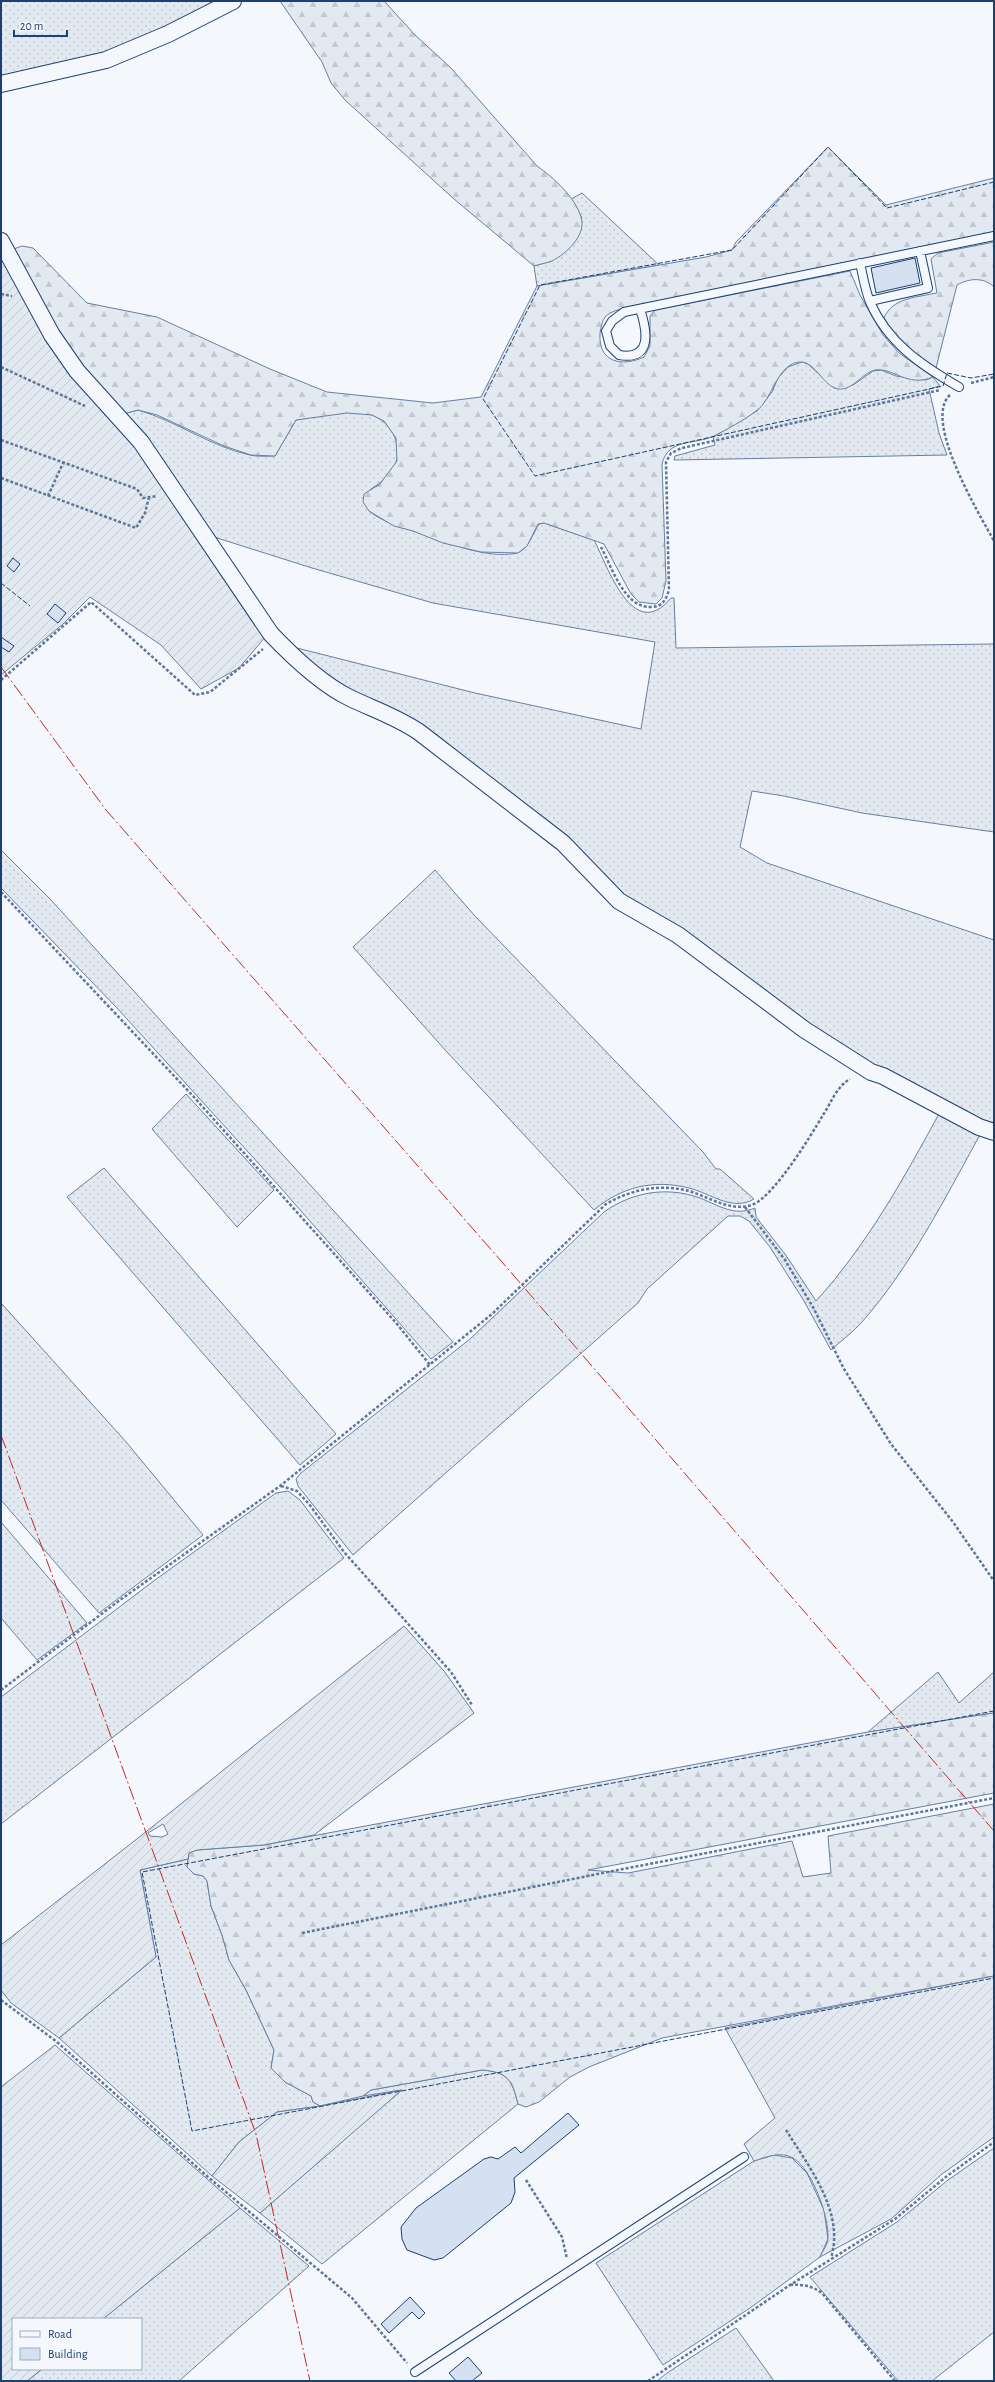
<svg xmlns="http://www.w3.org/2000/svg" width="995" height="2382" font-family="'Alegreya Sans',sans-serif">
  <defs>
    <pattern id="grass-dots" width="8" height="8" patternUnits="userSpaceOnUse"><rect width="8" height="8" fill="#e3e9f0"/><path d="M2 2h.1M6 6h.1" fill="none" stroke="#c2c9d1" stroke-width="1.8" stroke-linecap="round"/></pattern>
    <pattern id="forest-firs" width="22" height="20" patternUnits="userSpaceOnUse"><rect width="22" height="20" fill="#e3e9f0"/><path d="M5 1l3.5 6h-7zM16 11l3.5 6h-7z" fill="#c2c9d1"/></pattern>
    <pattern id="garden-furrows" width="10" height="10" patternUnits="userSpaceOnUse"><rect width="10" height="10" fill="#e3e9f0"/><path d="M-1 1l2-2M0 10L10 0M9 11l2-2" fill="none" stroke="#c2c9d1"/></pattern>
  </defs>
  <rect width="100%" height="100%" fill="#f4f7fb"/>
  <!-- grass -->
  <path fill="url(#grass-dots)" stroke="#687fa3" d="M1,1H220L196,15L107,53L1,80Z
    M582,193L659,265L537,286L534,266L551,261L582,218L571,199Z
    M802,362L808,364L834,388L853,385L873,371L881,370L896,376L926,380L933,377L940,386L929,389L939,433L947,455L674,460L675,456L715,445L713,437L757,411L772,392L778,378L788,367Z
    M138,410C177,421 211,447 250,455C258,457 267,456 275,456L296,420C319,416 349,407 372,415C390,421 403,445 396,462C391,474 381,483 371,489L369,511C383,522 396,525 413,531C442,540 485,560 517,553C528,550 533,533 539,524L544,523L594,540C608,567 633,644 671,598H674L676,648L994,644V832L862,813L784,796L752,791L740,847L767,863L994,940V1126L849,1054L631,903L571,846L336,684L289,646L475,693L641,729L655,642L433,603L312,568L214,537L123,414Z
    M1,850L51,900L453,1342L431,1359L280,1187L117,1008L1,888Z
    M435,870L474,915L703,1152L716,1169H720L754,1199C732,1212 710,1193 689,1188C654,1179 621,1187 594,1210L447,1052L353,947Z
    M186,1094L274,1190L237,1227L152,1129Z
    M940,1112L981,1133C945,1198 911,1266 862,1322C853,1332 841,1341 831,1350L804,1301L770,1247L749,1221L740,1216H728L647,1289L638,1303L353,1555L298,1486L296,1479L301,1473L470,1339L604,1212C632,1192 667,1186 700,1198C718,1205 734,1217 755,1208L756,1217L785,1254L816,1301C867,1245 904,1178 940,1112Z
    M104,1168L336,1434L300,1465L67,1197Z
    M1,1303L127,1443L203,1535L99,1613L1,1500Z
    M288,1491L300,1500L344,1558L1,1824V1697L155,1580L276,1493Z
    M1,1522L87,1623L37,1660L1,1618Z
    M938,1672L959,1703L994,1672V1713L868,1732Z
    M188,1859L187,1867L194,1874L203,1876L207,1881L211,1906L222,1935L229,1960L246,1990L274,2050L271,2068L285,2082L311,2096L313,2102L320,2106L277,2112L239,2142L212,2176L59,2038L156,1957L140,1870Z
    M482,2070C507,2072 512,2079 518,2104L322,2264L260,2213L401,2090L363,2096L371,2090Z
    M994,2148V2332L932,2381H898L810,2277L897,2222L948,2180Z
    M774,2155L792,2158L807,2173L824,2210L828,2239L820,2257L750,2308L663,2365L596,2263L754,2161Z
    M240,2208L309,2266L179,2381H27L42,2369H141V2319H103Z
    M736,2328L774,2381H657L667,2373Z"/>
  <!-- forest -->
  <path fill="url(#forest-firs)" stroke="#687fa3" d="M280,1H384L415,35L451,68L537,166C554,178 575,197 581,217C587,235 566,254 552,261C547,263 540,264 534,266L454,199L345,100L331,83L322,62Z
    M828,147L886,205L994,178V232L623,308C618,310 610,312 606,316C602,320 601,328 600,333C598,363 622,367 644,357L650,346V316L655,310L850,271L860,295L883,335L899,353L933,377C907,388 893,367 875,370C861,373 851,394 835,388C823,384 815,363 802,362C777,361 773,400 756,411C746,419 726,430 714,436C695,445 668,438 662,464L666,581L662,598L656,604L639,602L631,594L604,544L544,523L538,524L527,546L518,553L481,552L443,543L413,531L394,526L369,511L363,502L364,494L380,484L397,461L396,438L384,421L372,415L347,413L296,420L275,456L251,455L224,446L157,415L138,410L123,414L81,369L11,250L22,246L33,248L87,303L157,317L270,369L327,392L433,403L481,397L537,286L706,257L732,250L736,242Z
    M994,242V287C984,277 969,278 957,285L936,368C915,354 895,341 884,318C892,298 917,297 937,293L931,259L938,253Z
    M994,1713V1793L588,1870L628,1873L792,1841L803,1877L831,1873L828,1836L994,1804V1976L662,2038L589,2067L570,2077L539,2102L526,2107L518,2104C512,2079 507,2072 482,2070L371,2090L363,2096L320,2106L313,2102L311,2096L285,2082L271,2068L274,2050L246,1990L229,1960L222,1935L211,1906L207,1881L203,1876L194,1874L187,1867L189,1853L197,1850L264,1845L868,1732Z"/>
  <!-- garden -->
  <path fill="url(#garden-furrows)" stroke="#687fa3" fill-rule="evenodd" d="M1,250L76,379L105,415L135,445L266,636L239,668L201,689L161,645L90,597L63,624L1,675Z
    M404,1626L444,1671L474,1713L314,1835L264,1845L197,1850L189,1853L188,1859L140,1870L156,1957L59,2038L11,2003L1,1990V1945L142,1835ZM163,1824L168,1834L162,1837L150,1836L148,1833Z
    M994,1976V2137L942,2174L891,2219L820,2257C822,2252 828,2244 828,2238C829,2216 812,2169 793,2158C781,2151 766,2157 754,2161L744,2144L775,2118L725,2028Z
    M55,2045L240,2208L103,2319H13V2369H42L27,2381H1V2087Z
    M402,2090L260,2213L212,2176L239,2142L277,2112L320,2106Z"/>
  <!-- building -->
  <path fill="#d5e0f0" stroke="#1d3f73" d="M915,258L920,283L876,293L871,268Z
    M13,558L20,564L14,572L7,566Z
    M55,604L66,613L58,623L47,614Z
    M1,637L14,646L9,652L1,647Z
    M568,2113L579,2125L514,2178L515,2192L511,2203L443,2258L434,2260L407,2250L402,2239L401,2227L416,2208L484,2159L491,2157L498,2159L515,2147L521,2153Z
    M410,2297L425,2313L419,2319L412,2312L389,2333L381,2324Z
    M468,2357L482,2373L472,2381H456L449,2373Z"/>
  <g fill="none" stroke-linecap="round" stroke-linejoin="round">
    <!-- service casing -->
    <g stroke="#1d3f73" stroke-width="10">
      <path id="service" d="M860,263C863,276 865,290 870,302C888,343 921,365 959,387
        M870,301L928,288L920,251
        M640,309C647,330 653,361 619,355L610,346L606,331L612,321L624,312L994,236
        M415,2372L744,2157"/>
    </g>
    <!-- minor casing -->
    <g stroke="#1d3f73" stroke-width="18">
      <path id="minor" d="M1,84L106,60L168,34L233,1
        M1,241L52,335L77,371L141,442L271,634C293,657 321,684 350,698C373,709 397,717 419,732L563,843L619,901L678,935L805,1030L871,1072L883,1076L979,1127L994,1132"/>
    </g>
    <!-- path -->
    <path stroke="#5e769c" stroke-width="2.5" stroke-dasharray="3 2" stroke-linecap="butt" d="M1,294L12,296
      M1,367L85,406
      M971,383L994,377
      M950,395C922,420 980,515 994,541
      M1,440L137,489L143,498L157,496
      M1,478L136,528L145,513L149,497
      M48,496L63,463
      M601,547C612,567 624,608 651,607C663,607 666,599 669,590L666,462L671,453L682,448L940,390
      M1,680L91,602L195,695L210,692L263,649
      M1,892L193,1096L397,1324L430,1365
      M745,1207L785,1260L814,1309L844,1369L891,1444L953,1522L994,1581
      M281,1486L297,1491L309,1504L344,1552L451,1672L472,1705
      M1,1690L120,1600L280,1486L492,1314L606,1204C631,1190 656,1184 685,1190C707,1195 731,1214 754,1204C776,1193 810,1137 823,1115C831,1103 837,1086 850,1079
      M302,1933L623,1869L994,1798
      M1,2000L57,2042L208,2177L352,2298L407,2363
      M786,2130C809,2167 845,2212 831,2258
      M526,2180L562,2237L567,2259
      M790,2285C803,2284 812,2286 822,2293L895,2381
      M648,2381L790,2285L895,2219L947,2176L994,2142"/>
    <!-- service -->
    <use href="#service" stroke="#f4f7fb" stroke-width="8"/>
    <!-- minor -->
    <use href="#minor" stroke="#f4f7fb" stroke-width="16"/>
    <!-- fence -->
    <path stroke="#1d3f73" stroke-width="1" stroke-dasharray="5 2" stroke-linecap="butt" d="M994,182L887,208L828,147L732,250L540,285L483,399L535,476L943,386L947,373L971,378L994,374
      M1,583L30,606
      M994,1711L142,1872L192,2131L994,1978"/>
    <!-- power -->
    <path stroke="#c62828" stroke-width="1" stroke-dasharray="14 3 2 3" stroke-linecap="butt" d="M1,667L106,810L502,1262L994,1831
      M1,1435L256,2134L310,2381"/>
  </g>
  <!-- border -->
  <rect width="995" height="2382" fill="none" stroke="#1d3f73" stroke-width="4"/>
  <!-- legend -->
  <rect x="12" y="2318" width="130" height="52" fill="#f4f7fb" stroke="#9eadc5"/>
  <rect x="20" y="2331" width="20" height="6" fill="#f4f7fb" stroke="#9eadc5"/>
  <text x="48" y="2338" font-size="12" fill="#1d3f73">Road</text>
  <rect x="20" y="2348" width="20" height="12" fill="#d5e0f0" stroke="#9eadc5"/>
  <text x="48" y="2358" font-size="12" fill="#1d3f73">Building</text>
  <!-- scale -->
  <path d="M14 30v6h53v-6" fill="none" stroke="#1d3f73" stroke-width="2"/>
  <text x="20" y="30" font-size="12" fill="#1d3f73" stroke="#f4f7fb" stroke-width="3" paint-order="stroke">20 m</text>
</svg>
